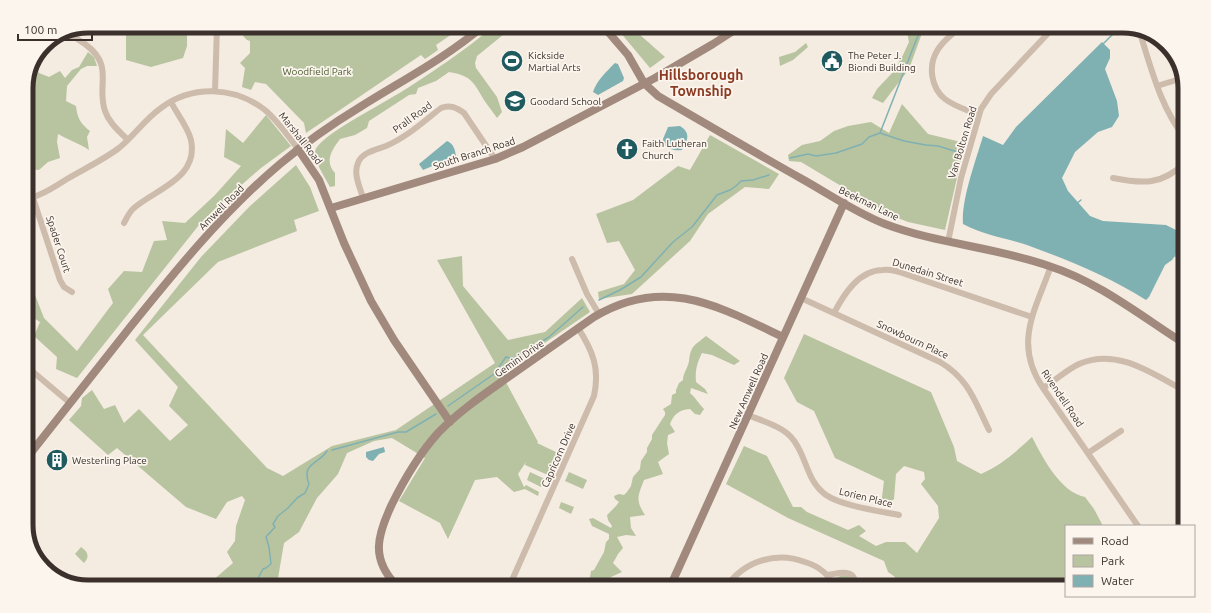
<svg xmlns="http://www.w3.org/2000/svg" width="1211" height="613" font-family="Ubuntu,sans-serif">
  <rect width="100%" height="100%" fill="#f4ebe1"/>
  <!-- green -->
  <path fill="#b8c4a0" d="M119,26H187V46L183,58L151,67L126,60V30Z
    M248,26H464L436,45L438,50L425,59L421,55L306,133L304,123L266,84L255,82L251,90L242,87L245,68L240,63L250,53V41L247,40L243,36L248,30Z
    M494,26H514L477,56L475,63L476,68L497,97L502,112L497,118C493,112 488,106 484,100C473,82 472,76 449,72L436,81L418,88L416,94L409,95L369,121L367,128L355,135L340,139C332,150 324,161 335,173V186L330,187C326,179 313,160 315,151C320,136 370,111 384,102C406,90 427,75 448,61C464,50 479,38 494,26Z
    M615,26H630L665,57L650,68Z
    M906,26H927L921,36L909,69L883,103L872,98L877,89L893,72L903,55L909,42Z
    M806,43L808,47L793,60L780,66L779,57L795,52Z
    M88,52L94,57L97,66H87L81,69L67,86L66,101L76,106C77,118 81,124 90,131L87,137L89,150C79,143 68,140 58,134L57,142L60,158L48,162L39,170L26,169V84L35,65L39,73L49,77L60,71L65,78L72,70L79,67Z
    M902,104L928,134L965,143L945,230L908,222L888,214L801,162L789,161L788,155L802,145L820,141L834,131L848,126L871,122L889,133Z
    M266,115L291,146L261,168L222,202L199,225L77,378L56,369L57,357L34,336L40,322L26,313V272L44,318L77,351L113,303L108,289L124,271L142,272L154,241L167,240L162,221L185,223L215,195L241,166L224,157L226,129L243,143Z
    M710,135L779,174L769,189L745,187L708,214L690,241L632,294L599,299L598,292L624,284L635,270L619,241L607,243L596,214L633,200L678,166L690,170Z
    M296,165L310,187L319,211L294,220L297,231L218,262L143,335L267,468L283,476L332,446L396,430L495,363L437,260L462,256L463,286L508,340L545,332L582,298L590,312L501,373L538,442L537,443L558,453L548,475L525,465L526,462L518,474L524,487L526,485L539,492L538,496L525,489L514,492L497,477L475,480L448,539L440,523L399,501L425,458L392,438L374,441L347,453L338,474L317,498L299,532L284,543L277,584L275,587H205L233,563L227,552L235,541L236,526L245,500L242,496L227,502L216,519L186,507L117,448L108,455L69,420L81,406L82,398L92,390L104,409L115,405L124,423L139,409L170,441L188,425L169,406L178,387L135,340L201,257L250,206Z
    M804,334L931,392L954,447L957,461L981,474C1001,465 1016,452 1032,437C1043,458 1060,492 1085,497L1094,509L1103,526H1066V587H891L895,577L888,572L884,561L788,518L726,484L744,446L767,456L793,507H801L807,512L848,530L859,525L866,531L859,536L876,546L886,542H905L917,553L939,518L938,506L921,484L925,479L924,472L904,466L896,474L894,499L889,503L881,505L884,481L835,458L814,411L797,402L784,378Z
    M706,336L740,361L734,365L712,355L702,353C697,363 695,370 696,382L705,389L708,394L691,388L690,393C696,398 698,403 704,409L700,415L695,414L690,409C679,410 674,414 670,424L675,432L668,435L667,443L669,454L658,462L663,474L644,480C638,496 635,500 645,515L630,517L631,528L636,536L626,535L617,537L623,548L618,554L613,563L622,572L611,577L599,585L598,587H586L585,585L590,577L591,571L594,570L604,552L606,542L609,539V534L592,526L589,519L593,518L611,528L612,526L608,520L607,515L616,506L619,502L615,499L614,496L619,494L624,495L627,492L631,486L633,477L640,469L641,461L647,452V448L652,439V435L665,415V412L663,409L671,404L672,395L676,393V390L679,383L683,380C683,373 688,368 689,361C691,345 694,346 706,336Z
    M530,472L545,479L541,487L527,480Z
    M569,472L587,480L583,489L565,481Z
    M561,502L574,507L571,514L559,508Z
    M81,547C88,552 90,556 84,563L75,554Z
    M845,575L850,576L852,581C849,586 844,587 838,587L836,579L837,577Z"/>
  <!-- water -->
  <path fill="#7fb0b2" d="M1102,42L1110,50V58L1105,69L1117,101L1119,116L1112,127L1098,132L1075,152L1062,178L1068,191L1090,216L1103,221L1166,225L1176,230L1185,236L1183,244L1172,260L1165,265L1149,297L1146,300C1108,276 1068,260 1027,245C1006,238 983,235 963,224C961,200 976,160 983,136L1003,145L1016,127Z
    M615,63L618,64L624,78L623,81L598,95L593,92C597,80 606,72 615,63Z
    M680,126C691,133 688,140 682,150C673,151 669,149 663,143V139L668,127Z
    M447,141C454,144 455,150 456,156L423,170L419,164Z
    M384,447L385,452L379,454L373,461L369,460L366,457V452Z"/>
  <g fill="none" stroke-linecap="round" stroke-linejoin="round">
    <!-- stream -->
    <path stroke="#7fb0b2" stroke-width="1.5" d="M1103,44L1115,32L1129,27
      M880,133L904,141L926,145L938,146L961,153
      M790,158L808,154L816,156L836,153L862,144L869,137L880,133L917,38L923,26
      M1076,204L1081,200
      M1175,256L1185,257
      M599,300L620,290L641,277L673,242L692,227L717,195L730,190L736,186L741,181L753,180L769,175
      M448,406L494,374L506,357L513,359L549,337L583,307
      M332,450L398,432H406L436,414
      M954,583L966,587
      M241,587L243,584H255L263,569L266,568L271,564L269,547L266,537L275,527L273,524L278,516L288,508L297,498L305,493L309,484C301,463 318,465 327,451"/>
    <!-- street -->
    <path stroke="#cdbbac" stroke-width="6" d="M961,26C953,34 942,41 937,51C928,66 931,88 945,99C955,107 968,110 979,115
      M1139,30C1151,67 1160,107 1185,138
      M66,35C73,35 79,40 85,44C115,66 96,85 105,111C109,123 119,131 128,140
      M1157,86L1183,78
      M215,91L217,26
      M1113,178C1143,184 1162,185 1185,163
      M33,198L60,280L64,287L72,292
      M363,198C360,187 353,174 358,163C362,152 376,150 386,146C407,137 423,122 441,108C450,104 457,108 464,113L495,159
      M26,199C41,196 54,187 67,179C84,169 103,160 119,148C134,136 145,119 161,108C192,85 234,86 265,110C278,121 288,136 298,149
      M124,223C127,218 129,212 134,208C156,189 199,178 191,140C188,127 177,114 171,102
      M948,242L961,178L981,109L991,94L1055,26
      M572,259L587,294L599,314
      M1051,266C1035,311 1013,343 1043,388L1138,526
      M801,298L940,362C969,379 975,402 989,430
      M834,313C844,294 859,270 883,270C892,269 900,272 908,275L1032,317
      M26,366L70,403
      M1043,388C1055,381 1066,370 1079,364C1117,347 1153,374 1185,391
      M748,415C762,421 781,426 791,437C807,454 805,480 826,495C842,506 879,511 899,515
      M1088,453L1121,431
      M1180,464L1185,455
      M827,575C836,574 853,568 855,581L850,587
      M509,587L594,396C600,369 593,351 578,328
      M726,587C744,561 776,551 805,562C818,566 829,574 834,587"/>
    <!-- secondary -->
    <path stroke="#a18a7d" stroke-width="8" d="M603,26L628,55L644,83L658,96C706,124 754,152 802,179C829,194 856,213 885,224C938,244 995,247 1049,266C1099,282 1141,316 1185,344
      M298,149L319,180L344,243L371,301L394,340L450,422
      M331,208L495,159L523,147L655,78L713,44L741,26
      M26,459C61,415 96,371 131,326C177,269 223,212 280,164C305,143 332,124 360,107C401,81 446,58 483,26
      M398,587C370,559 377,536 392,504C405,478 419,454 438,433C458,412 483,395 507,378C536,358 565,337 594,317C664,275 718,306 783,337
      M670,587L844,203"/>
  </g>
  <!-- icons -->
  <defs>
    <g id="stadium-disc" transform="scale(1.15)"><circle r="9.5" fill="#1f5a5e" stroke="#fbf5ee"/><path d="M0-5a6.5 5 0 1 0 0 10a6.5 5 0 1 0 0-10ZM-3.5-1.8h7v3.6h-7Z" fill="#fff"/></g>
    <g id="civic-disc" transform="scale(1.15)"><circle r="9.5" fill="#1f5a5e" stroke="#fbf5ee"/><path d="M-.6-6.5H3V-4.5H.6V-3L4-1V1h2V6H-6V1h2V-1L-.6-3ZM-1.2 2.5V6h2.4V2.5Z" fill="#fff"/></g>
    <g id="school-disc" transform="scale(1.15)"><circle r="9.5" fill="#1f5a5e" stroke="#fbf5ee"/><path d="M0-5L7-2L0 1L-7-2ZM-4 1L0 2.5L4 1V4Q0 6-4 4Z" fill="#fff"/></g>
    <g id="church-disc" transform="scale(1.15)"><circle r="9.5" fill="#1f5a5e" stroke="#fbf5ee"/><path d="M-1.2-6h2.4v3.5h3.3v2.4h-3.3V6h-2.4V-.1h-3.3v-2.4h3.3Z" fill="#fff"/></g>
    <g id="building-disc" transform="scale(1.15)"><circle r="9.5" fill="#1f5a5e" stroke="#fbf5ee"/><path d="M-4-6H4V6H1V3H-1V6H-4ZM-2.5-4.3h1.7v1.8h-1.7ZM.8-4.3h1.7v1.8H.8ZM-2.5-1h1.7V.8h-1.7ZM.8-1h1.7V.8H.8Z" fill="#fff"/></g>
  </defs>
  <g fill-rule="evenodd">
    <use href="#stadium-disc" x="512" y="61"/>
    <use href="#civic-disc" x="832" y="61"/>
    <use href="#school-disc" x="515" y="101"/>
    <use href="#church-disc" x="627" y="149"/>
    <use href="#building-disc" x="57" y="460"/>
  </g>
  <g text-anchor="middle" stroke-width="3.5" stroke-linejoin="round" paint-order="stroke">
    <!-- poi labels -->
    <g font-size="10" fill="#3b302b" stroke="#fbf5ee" text-anchor="start">
      <text x="528" y="59">Kickside<tspan x="528" dy="12">Martial Arts</tspan></text>
      <text x="848" y="59">The Peter J.<tspan x="848" dy="12">Biondi Building</tspan></text>
      <text x="530" y="105">Goodard School</text>
      <text x="642" y="147">Faith Lutheran<tspan x="642" dy="12">Church</tspan></text>
      <text x="72" y="464">Westerling Place</text>
    </g>
    <!-- park labels -->
    <g font-size="10" fill="#4a5a2e" stroke="#fbf5ee">
      <text x="317" y="75">Woodfield Park</text>
    </g>
    <!-- street labels -->
    <g font-size="10" fill="#3b302b" stroke="#fbf5ee">
      <text transform="translate(412 117) rotate(-36)" y="4">Prall Road</text>
      <text transform="translate(301 138) rotate(52)" y="4">Marshall Road</text>
      <text transform="translate(962 142) rotate(-73)" y="4">Van Bolton Road</text>
      <text transform="translate(474 153) rotate(-18)" y="4">South Branch Road</text>
      <text transform="translate(869 203) rotate(26)" y="4">Beekman Lane</text>
      <text transform="translate(221 207) rotate(-45)" y="4">Amwell Road</text>
      <text transform="translate(59 244) rotate(72)" y="4">Spader Court</text>
      <text transform="translate(928 272) rotate(17)" y="4">Dunedain Street</text>
      <text transform="translate(913 339) rotate(25)" y="4">Snowbourn Place</text>
      <text transform="translate(519 358) rotate(-35)" y="4">Gemini Drive</text>
      <text transform="translate(748 391) rotate(-66)" y="4">New Amwell Road</text>
      <text transform="translate(1063 398) rotate(56)" y="4">Rivendell Road</text>
      <text transform="translate(558 455) rotate(-66)" y="4">Capricorn Drive</text>
      <text transform="translate(866 497) rotate(14)" y="4">Lorien Place</text>
    </g>
    <!-- district labels -->
    <g font-size="14" font-weight="bold" fill="#8c3b22" stroke="#fbf5ee">
      <text x="701" y="80">Hillsborough<tspan x="701" dy="16">Township</tspan></text>
    </g>
  </g>
  <!-- crop -->
  <path d="M0 0H1211V613H0ZM88 33H1123A55 55 0 0 1 1178 88V525A55 55 0 0 1 1123 580H88A55 55 0 0 1 33 525V88A55 55 0 0 1 88 33Z" fill="#fbf5ee" fill-rule="evenodd"/>
  <path fill="none" stroke="#3b302b" stroke-width="5" d="M88 33H1123A55 55 0 0 1 1178 88V525A55 55 0 0 1 1123 580H88A55 55 0 0 1 33 525V88A55 55 0 0 1 88 33Z"/>
  <!-- legend -->
  <rect x="1065" y="525" width="130" height="72" fill="#fbf5ee" stroke="#aea6a0"/>
  <rect x="1073" y="538" width="20" height="6" fill="#a18a7d" stroke="#aea6a0"/>
  <text x="1101" y="545" font-size="12" fill="#3b302b">Road</text>
  <rect x="1073" y="555" width="20" height="12" fill="#b8c4a0" stroke="#aea6a0"/>
  <text x="1101" y="565" font-size="12" fill="#3b302b">Park</text>
  <rect x="1073" y="575" width="20" height="12" fill="#7fb0b2" stroke="#aea6a0"/>
  <text x="1101" y="585" font-size="12" fill="#3b302b">Water</text>
  <!-- scale -->
  <path d="M18 34v6h74v-6" fill="none" stroke="#3b302b" stroke-width="2"/>
  <text x="24" y="34" font-size="12" fill="#3b302b" stroke="#fbf5ee" stroke-width="3" paint-order="stroke">100 m</text>
</svg>
